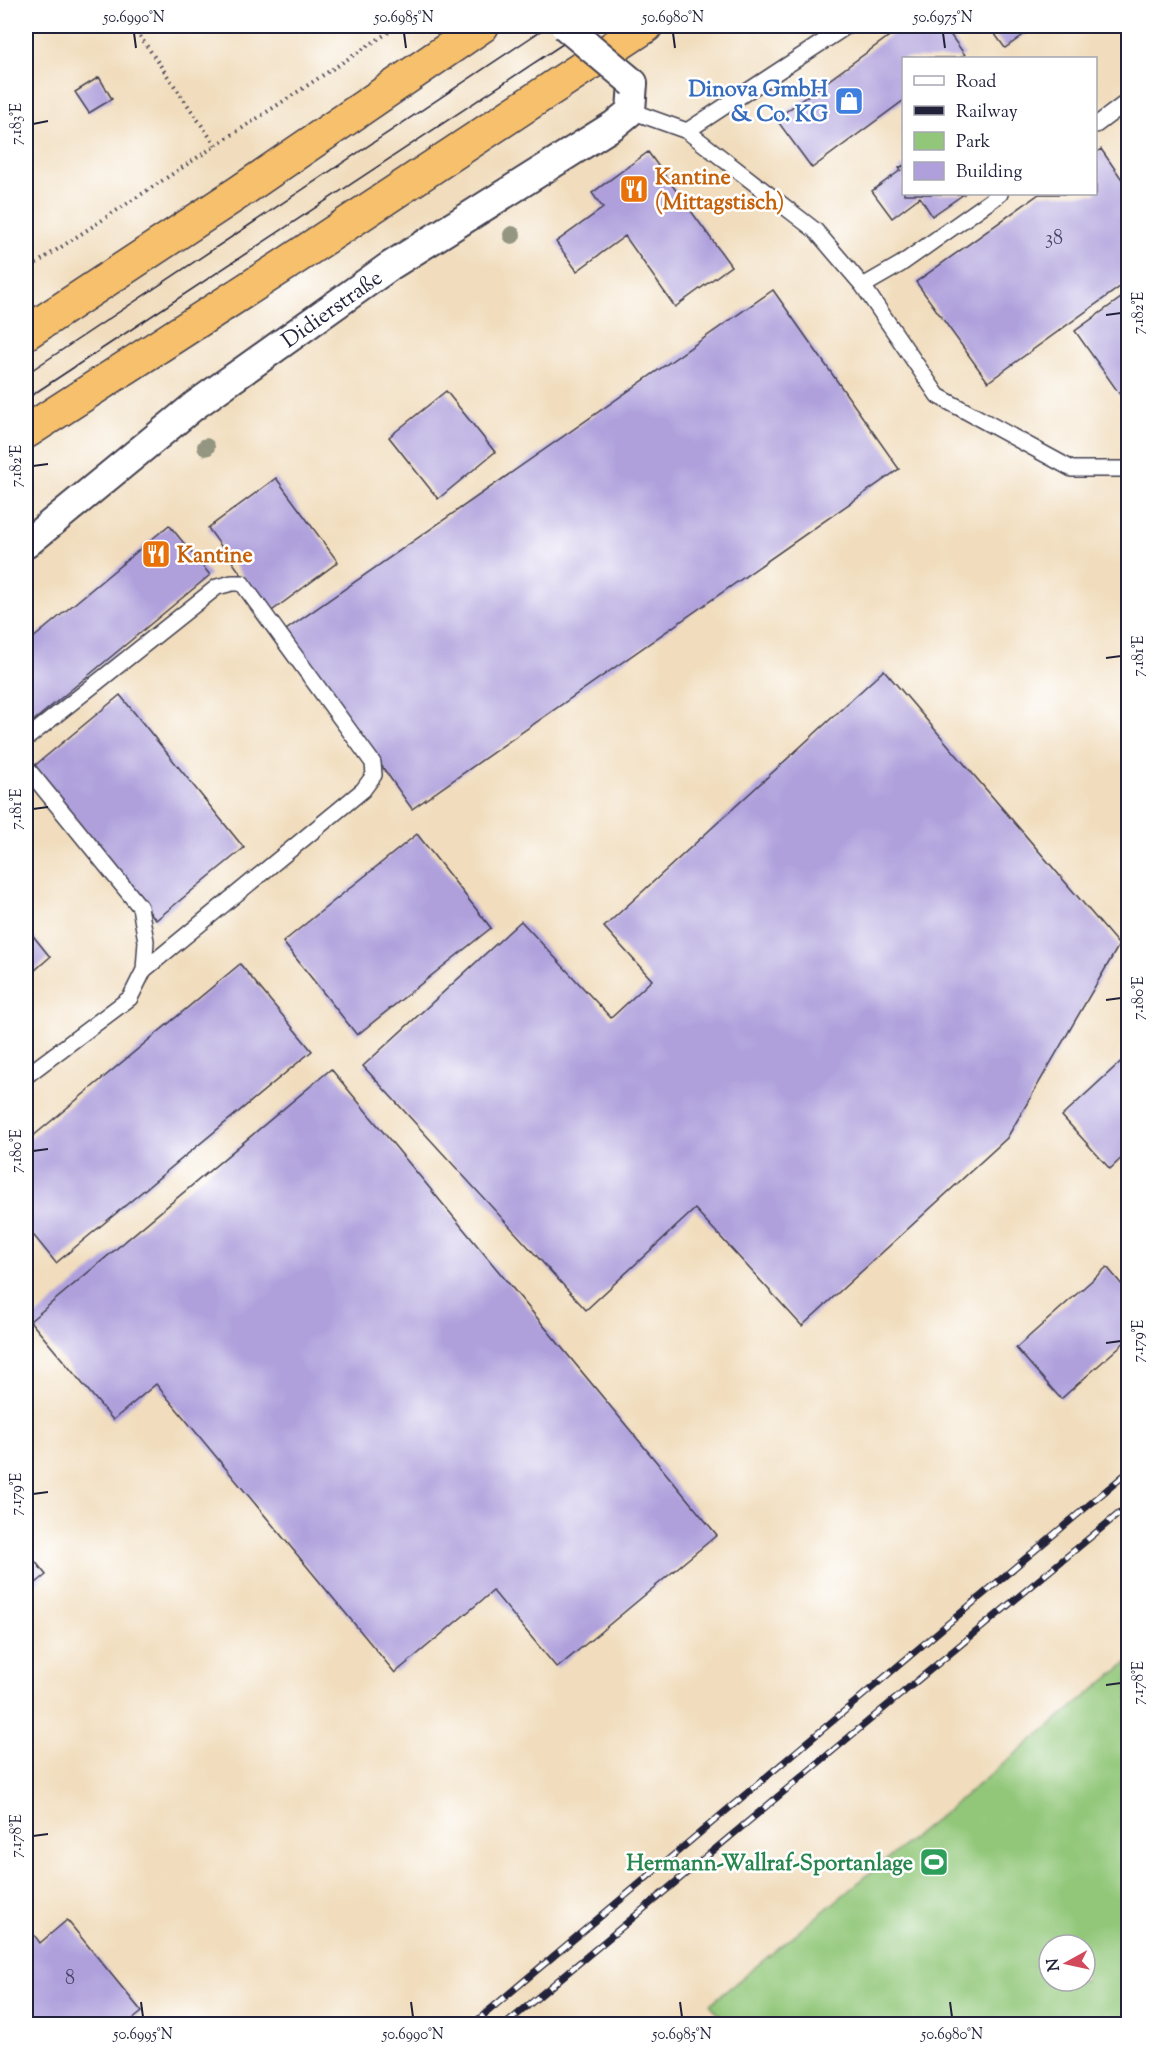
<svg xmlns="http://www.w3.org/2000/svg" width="1154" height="2050" font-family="'Sorts Mill Goudy',serif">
  <rect width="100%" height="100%" fill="#fff"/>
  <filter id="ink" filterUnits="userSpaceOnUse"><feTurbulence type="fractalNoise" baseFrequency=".0167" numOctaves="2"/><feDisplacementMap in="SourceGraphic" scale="12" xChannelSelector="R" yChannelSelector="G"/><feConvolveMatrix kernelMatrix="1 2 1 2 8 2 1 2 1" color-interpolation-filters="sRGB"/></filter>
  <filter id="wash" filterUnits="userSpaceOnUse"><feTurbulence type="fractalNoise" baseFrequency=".008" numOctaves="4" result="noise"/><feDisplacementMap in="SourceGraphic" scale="24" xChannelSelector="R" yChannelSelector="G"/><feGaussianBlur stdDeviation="1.35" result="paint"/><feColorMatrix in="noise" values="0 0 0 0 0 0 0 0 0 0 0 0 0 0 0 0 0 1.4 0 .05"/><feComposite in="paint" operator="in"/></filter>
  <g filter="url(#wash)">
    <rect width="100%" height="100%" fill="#f1ddbd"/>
    <!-- green -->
    <path fill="#92c779" stroke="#5a745a" stroke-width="1.5" fill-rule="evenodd" d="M1128,1662V2024H727L710,2004ZM1049,1945H1085V1981H1049Z"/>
    <g id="blocks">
      <!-- building -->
      <path fill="#afa0dc" d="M903,26H944L965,55L960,58H904V100L812,168L776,119Z
        M989,26H1036L1005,48Z
        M99,77L112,99L89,113L75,92Z
        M1101,149L1128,188V281L988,382L916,282L1039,194H1096V153Z
        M648,152L731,266L675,307L625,236L577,271L556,242L603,208L592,193Z
        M904,165V194H964L932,216L920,197L892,218L872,191L901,170L899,168Z
        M773,290L899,469L412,809L286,630Z
        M1128,293V406L1075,331Z
        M446,391L495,452L438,499L389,437Z
        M276,478L338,562L269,613L208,528Z
        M169,525L210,575L26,727V644Z
        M884,670L1119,945L1007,1138L802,1326L695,1209L586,1310L363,1066L521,921L611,1018L652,980L604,927Z
        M120,695L244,848L156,920L33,767Z
        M417,834L491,928L357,1035L283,942Z
        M26,927L50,957L26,978Z
        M240,964L312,1051L56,1263L26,1226V1142Z
        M1128,1055V1152L1110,1169L1062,1116Z
        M331,1069L717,1535L557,1668L493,1591L395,1673L156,1384L113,1420L30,1321Z
        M1107,1267L1128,1292V1339L1061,1399L1016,1348Z
        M26,1550L46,1575L26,1591Z
        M67,1920L142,2012L127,2024H26V1924L40,1943Z"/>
    </g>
  </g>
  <g filter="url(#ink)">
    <use href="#blocks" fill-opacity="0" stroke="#413e4e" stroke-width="1.5"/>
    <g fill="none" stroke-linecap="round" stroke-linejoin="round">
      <!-- service casing -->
      <g stroke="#413e4e" stroke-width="18">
        <path id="service" d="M631,111L687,131L847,26
          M1096,125L1128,101
          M687,131L816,231L863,286L938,396L1072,469H1128
          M863,286L901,264L1000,194
          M26,739L217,587L232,583H242L373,763L374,775L363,790L144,970
          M26,767L140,907L146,941L144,970L130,998L26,1076"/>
      </g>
      <!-- minor casing -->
      <g stroke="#413e4e" stroke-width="32">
        <g id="minor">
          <path id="s1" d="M26,544L194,406L390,266L614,125L631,111L633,83"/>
        </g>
      </g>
      <!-- trunk casing -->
      <g stroke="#413e4e" stroke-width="36">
        <path id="trunk" d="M26,333L238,193L482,26
          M26,432L280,268L646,26"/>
      </g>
      <!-- path -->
      <path stroke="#413e4e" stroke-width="4" stroke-dasharray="1.5 4.5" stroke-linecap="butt" d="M133,26L216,146
        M26,270L398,26"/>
      <!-- service -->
      <use href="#service" stroke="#fff" stroke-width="15"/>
      <!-- minor -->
      <use href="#minor" stroke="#fff" stroke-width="28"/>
      <!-- trunk -->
      <use href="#trunk" stroke="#f7c06c" stroke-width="33"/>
      <!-- tram -->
      <path stroke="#22223b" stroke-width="1.5" d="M26,374L548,26
        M26,399L590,26"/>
      <!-- rail casing -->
      <g stroke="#22223b" stroke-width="7">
        <path id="rail" d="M473,2024L1128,1472
          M506,2024L836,1748L1128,1506"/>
      </g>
      <!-- rail -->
      <use href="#rail" stroke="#fff" stroke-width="4.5" stroke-dasharray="14" stroke-linecap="butt"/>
      <!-- minor-bridge casing -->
      <g stroke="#413e4e" stroke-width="32" stroke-linecap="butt">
        <path id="minor-bridge" d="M565,26L633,83"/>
      </g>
      <!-- minor-bridge -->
      <use href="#minor-bridge" stroke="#fff" stroke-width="28"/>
    </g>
    <!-- trees -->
    <g fill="#959682">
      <circle cx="512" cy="235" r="9"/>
      <circle cx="206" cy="447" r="9"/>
    </g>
  </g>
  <!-- ticks -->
  <path fill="none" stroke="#22223b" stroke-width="2" d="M134,33L136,48M404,33L406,48M673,33L675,48M943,33L945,48M33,124L48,121M1106,315L1121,313M33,466L48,464M1106,658L1121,656M33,809L48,807M1106,1000L1121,998M33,1151L48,1149M1106,1343L1121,1341M33,1494L48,1492M1106,1685L1121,1683M33,1836L48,1834M141,2002L143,2017M411,2002L413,2017M680,2002L682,2017M950,2002L952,2017"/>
  <!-- icons -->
  <defs>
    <g id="shop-square" transform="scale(1.5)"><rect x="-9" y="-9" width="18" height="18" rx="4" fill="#3f7fe0" stroke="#fff"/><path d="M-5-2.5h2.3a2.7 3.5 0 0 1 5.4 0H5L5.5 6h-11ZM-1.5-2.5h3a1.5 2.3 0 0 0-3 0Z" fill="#fff"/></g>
    <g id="restaurant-square" transform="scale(1.5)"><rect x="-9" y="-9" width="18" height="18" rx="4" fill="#e8710a" stroke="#fff"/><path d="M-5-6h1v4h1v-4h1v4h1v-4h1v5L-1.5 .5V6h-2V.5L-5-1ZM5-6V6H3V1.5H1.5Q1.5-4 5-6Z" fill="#fff"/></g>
    <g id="stadium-square" transform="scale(1.5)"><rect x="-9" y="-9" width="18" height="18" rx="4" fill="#2e9e5b" stroke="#fff"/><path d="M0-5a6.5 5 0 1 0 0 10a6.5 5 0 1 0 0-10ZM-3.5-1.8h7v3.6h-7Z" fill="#fff"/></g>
  </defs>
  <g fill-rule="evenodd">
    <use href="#shop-square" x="849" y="101"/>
    <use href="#restaurant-square" x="634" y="189"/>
    <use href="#restaurant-square" x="156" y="554"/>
    <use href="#stadium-square" x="934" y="1862"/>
  </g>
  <g text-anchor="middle" stroke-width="5" stroke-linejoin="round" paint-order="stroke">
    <!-- number labels -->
    <g font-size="20" fill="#454263">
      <text x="1054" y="244">38</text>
      <text x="70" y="1984">8</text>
    </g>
    <!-- shop labels -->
    <g font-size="22" font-weight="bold" fill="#366cbe" stroke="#fff" text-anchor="end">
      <text x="828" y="96">Dinova GmbH<tspan x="828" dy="25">&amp; Co. KG</tspan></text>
    </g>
    <!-- food labels -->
    <g font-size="22" font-weight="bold" fill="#c56008" stroke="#fff" text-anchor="start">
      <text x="655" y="184">Kantine<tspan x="655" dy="25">(Mittagstisch)</tspan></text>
      <text x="177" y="562">Kantine</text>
    </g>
    <!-- street labels -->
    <g font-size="22" fill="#22223b" stroke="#fff">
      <text dy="8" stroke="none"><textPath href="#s1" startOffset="386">Didierstraße</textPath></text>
    </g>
    <!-- leisure labels -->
    <g font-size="22" font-weight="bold" fill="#27864d" stroke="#fff" text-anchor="end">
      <text x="913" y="1870">Hermann-Wallraf-Sportanlage</text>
    </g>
  </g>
  <!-- margin -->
  <rect width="1154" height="2050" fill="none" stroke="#fff" stroke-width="66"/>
  <!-- legend -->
  <rect x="902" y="57" width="195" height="138" fill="#ffffff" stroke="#a7a7b1" stroke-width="1.5"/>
  <rect x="914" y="76" width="30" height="9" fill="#ffffff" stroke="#a7a7b1" stroke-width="1.5"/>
  <text x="956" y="87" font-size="18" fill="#22223b">Road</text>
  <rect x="914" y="106" width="30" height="9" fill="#22223b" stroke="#a7a7b1" stroke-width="1.5"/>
  <text x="956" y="117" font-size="18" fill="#22223b">Railway</text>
  <rect x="914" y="132" width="30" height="18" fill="#92c779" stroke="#a7a7b1" stroke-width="1.5"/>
  <text x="956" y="147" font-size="18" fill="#22223b">Park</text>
  <rect x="914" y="162" width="30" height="18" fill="#afa0dc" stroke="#a7a7b1" stroke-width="1.5"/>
  <text x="956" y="177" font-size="18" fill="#22223b">Building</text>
  <!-- north arrow -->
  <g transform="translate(1067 1963) rotate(262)"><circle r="28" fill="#ffffff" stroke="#a7a7b1" stroke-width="1.5"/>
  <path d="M0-4.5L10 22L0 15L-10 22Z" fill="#d1495b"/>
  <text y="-9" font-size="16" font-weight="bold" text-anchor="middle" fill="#22223b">N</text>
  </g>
  <rect x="33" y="33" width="1088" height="1984" fill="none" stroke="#22223b" stroke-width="2"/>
  <g font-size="15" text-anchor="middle" fill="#22223b">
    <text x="134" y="22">50.6990°N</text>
    <text x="404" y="22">50.6985°N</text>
    <text x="673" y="22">50.6980°N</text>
    <text x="943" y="22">50.6975°N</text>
    <text transform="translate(16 124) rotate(-90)" y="5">7.183°E</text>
    <text transform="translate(1138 313) rotate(-90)" y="5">7.182°E</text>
    <text transform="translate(16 466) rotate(-90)" y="5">7.182°E</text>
    <text transform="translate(1138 656) rotate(-90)" y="5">7.181°E</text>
    <text transform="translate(16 809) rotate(-90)" y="5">7.181°E</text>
    <text transform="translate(1138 998) rotate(-90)" y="5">7.180°E</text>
    <text transform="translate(16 1151) rotate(-90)" y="5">7.180°E</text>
    <text transform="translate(1138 1341) rotate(-90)" y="5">7.179°E</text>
    <text transform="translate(16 1494) rotate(-90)" y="5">7.179°E</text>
    <text transform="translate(1138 1683) rotate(-90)" y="5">7.178°E</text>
    <text transform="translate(16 1836) rotate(-90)" y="5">7.178°E</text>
    <text x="143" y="2039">50.6995°N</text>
    <text x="413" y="2039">50.6990°N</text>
    <text x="682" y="2039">50.6985°N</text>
    <text x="952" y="2039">50.6980°N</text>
  </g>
</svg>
